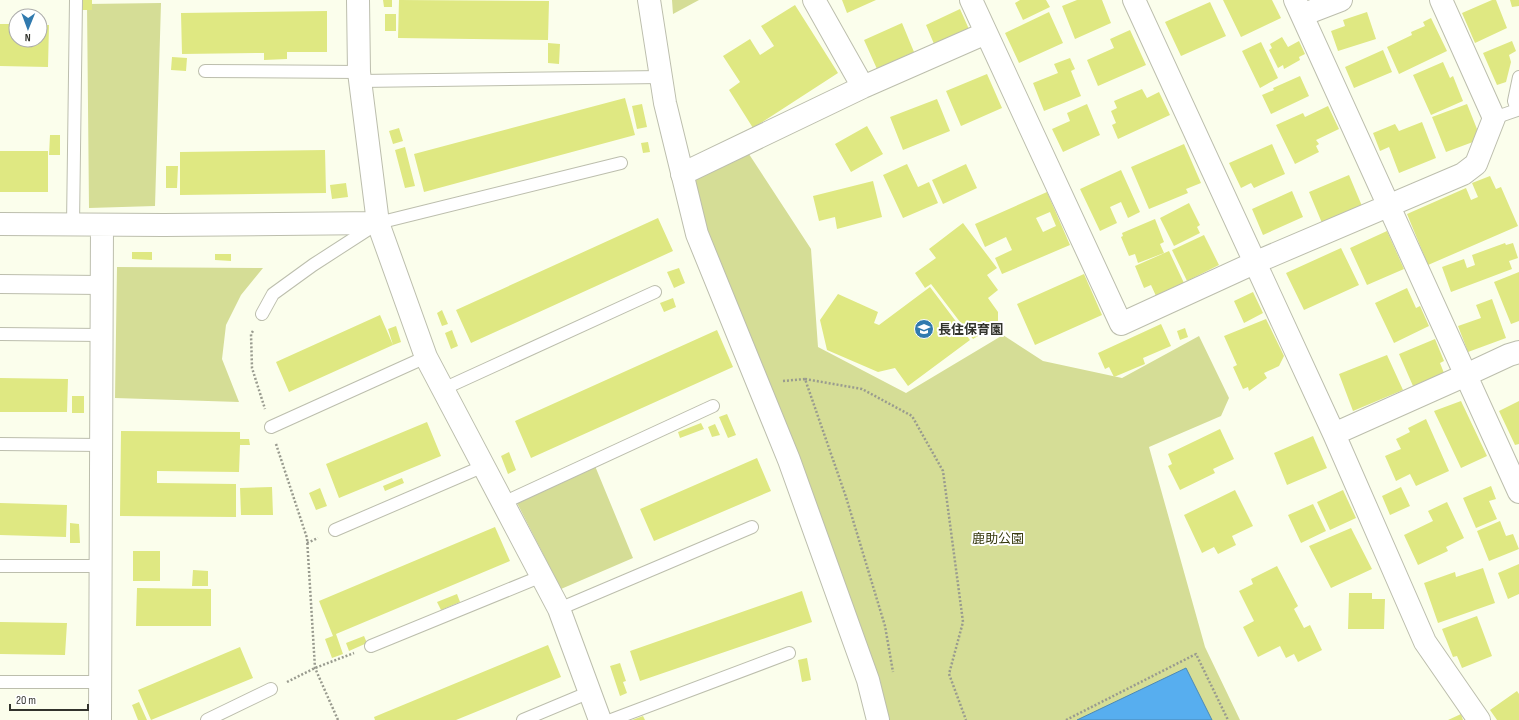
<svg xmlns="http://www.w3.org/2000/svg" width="1519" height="720" font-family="'Sofia Sans Condensed','Noto Sans JP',sans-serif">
  <rect width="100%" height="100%" fill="#fbfeec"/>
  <!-- green -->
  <path fill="#d5dd96" d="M672,0H699L673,14Z
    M161,3L155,206L89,208L87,4Z
    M743,145L811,249L818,347L906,393L1003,335L1043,361L1122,378L1199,336L1229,398L1221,416L1149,447L1205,647L1240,720H878L682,174Z
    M117,267L263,268L241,295L226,325L222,359L239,402L115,398Z
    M595,466L633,558L561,589L516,501Z"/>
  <!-- water -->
  <path fill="#57aeef" stroke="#4c89b4" d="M1186,668L1212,720H1077Z"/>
  <!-- building -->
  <path fill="#dfe882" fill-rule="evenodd" d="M80,0H92V10H80Z
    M383,0H392V7H384Z
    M399,0L549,1L548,40L398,38Z
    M842,0H876L847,13Z
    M1020,0H1046L1050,7L1023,20L1015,3Z
    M1077,0H1102L1111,23L1075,39L1062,6Z
    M1223,0H1272L1281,18L1241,37Z
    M1492,0H1496L1507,28L1475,43L1462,13Z
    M1510,0H1519V6L1512,7Z
    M1210,2L1226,36L1181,56L1165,22Z
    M795,5L838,73L753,128L729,90L740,82L723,56L750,39L760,55L774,46L761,26Z
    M960,9L972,36L937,51L926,25Z
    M327,11V52H287V59L264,60V53L182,54L181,13Z
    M1049,12L1063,43L1019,63L1005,33Z
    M1367,12L1376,39L1338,51L1331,31L1345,26L1343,20Z
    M385,14H396V31H385Z
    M1431,18L1447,51L1399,74L1387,47L1412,35L1411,32L1425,26L1423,22Z
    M902,23L914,52L877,69L864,40Z
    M0,24H16V40H40V25H49L48,67L0,66Z
    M1130,30L1146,65L1098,86L1087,60L1114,48L1110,39Z
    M1282,37L1288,47L1299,41L1305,54L1299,57L1300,60L1284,69L1283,65L1278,68L1269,50L1272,48L1270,44Z
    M1512,41L1516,51L1509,55L1511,62L1506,82L1497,85L1483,53Z
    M1261,42L1278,78L1260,88L1242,51Z
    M548,43L560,44L559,64L548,63Z
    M1383,50L1392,72L1354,88L1345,67Z
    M172,57L187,58L186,71L171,70Z
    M1070,58L1075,69L1071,71L1081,96L1044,111L1033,83L1058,73L1054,64Z
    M1443,62L1450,78L1453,76L1463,101L1431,115L1413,75Z
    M987,74L1002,108L961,126L946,91Z
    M1300,76L1309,96L1271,114L1262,95L1274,90L1273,88Z
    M1142,89L1147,98L1159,92L1170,115L1118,139L1112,125L1116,123L1111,111L1117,108L1114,101Z
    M625,98L635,135L424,192L414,154Z
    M937,99L950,131L903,150L890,117Z
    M642,104L647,127L637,129L632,106Z
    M1087,104L1100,135L1063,152L1052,129L1070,121L1067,113Z
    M1467,104L1481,139L1446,152L1432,117Z
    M1328,106L1339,129L1316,140L1319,144L1316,146L1319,152L1295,164L1276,125L1303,113L1305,117Z
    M1422,122L1436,158L1399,173L1389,147L1380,151L1373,133L1395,124L1399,131Z
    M867,126L883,154L851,172L835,144Z
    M399,128L403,141L393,144L389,131Z
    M50,135H60V155H49Z
    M648,142L650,152L643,153L641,143Z
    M1184,144L1201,183L1186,189L1188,193L1149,209L1131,167Z
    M1272,144L1285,174L1254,188L1251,183L1241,188L1229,163Z
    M405,147L415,186L405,188L395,150Z
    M325,150L326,193L180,195V152Z
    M0,151H48V192H0Z
    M907,164L918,187L929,182L938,203L903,218L883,175Z
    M966,164L977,188L943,204L932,180Z
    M166,166H178L177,188H166Z
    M1121,170L1140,212L1128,218L1121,202L1110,207L1117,223L1100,231L1080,189Z
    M1349,175L1362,206L1322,223L1309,192Z
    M1490,176L1496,189L1501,187L1518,226L1428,265L1407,214L1466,188L1471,200L1478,197L1472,183Z
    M873,181L882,217L837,229L835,217L819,221L813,196Z
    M346,183L348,197L332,199L330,185Z
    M1292,191L1303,217L1263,235L1252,209Z
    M1047,192L1070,245L1002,274L995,258L1012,250L1006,237L985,247L975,224ZM1050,212L1056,226L1043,232L1036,218Z
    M1189,203L1200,225L1197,227L1200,233L1174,246L1160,218Z
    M658,218L673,251L471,343L456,310Z
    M1155,219L1164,242L1160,244L1164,253L1138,263L1135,254L1129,256L1121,237L1123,236L1122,233Z
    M963,223L997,268L987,275L998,290L988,298L998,312V324L973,339L931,284L925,288L915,273L936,258L929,249Z
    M1387,231L1404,269L1367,285L1350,248Z
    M1204,235L1219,265L1187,281L1172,250Z
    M1505,243L1506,245L1513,243L1518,258L1509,261L1512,269L1451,292L1442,267L1464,259L1467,268L1475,265L1472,255Z
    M1341,248L1359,285L1304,310L1286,273Z
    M1169,251L1184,283L1156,296L1151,285L1144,288L1135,266Z
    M132,252H152V260L132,259Z
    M215,254H231V261L215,260Z
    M679,268L685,283L674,288L667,272Z
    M1519,272V321L1511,324L1494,282Z
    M1084,274L1102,315L1035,345L1017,304Z
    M930,287L970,340L908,386L895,368L878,372L827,350L820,320L838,294L878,312L874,323L879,325Z
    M1407,288L1416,308L1420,306L1429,326L1394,343L1375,303Z
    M1253,292L1263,313L1244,323L1234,301Z
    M673,298L676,307L664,312L660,303Z
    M1492,299L1506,338L1468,352L1458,326L1481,318L1476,305Z
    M442,310L448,324L442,326L437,313Z
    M380,315L393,345L289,392L276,362Z
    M1266,319L1284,356L1279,366L1264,373L1267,378L1249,391L1248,387L1243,389L1233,367L1237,365L1224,336Z
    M1161,324L1171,346L1143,358L1145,364L1114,377L1109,367L1105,369L1098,353Z
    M396,326L401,342L393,345L388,329Z
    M1185,328L1188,337L1180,340L1177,331Z
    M452,330L458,346L451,349L445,333Z
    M717,330L733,367L531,458L515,421Z
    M1435,339L1444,361L1440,363L1444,373L1413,386L1399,354Z
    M1387,355L1403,390L1353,411L1339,374Z
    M0,378L68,379L67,412H0Z
    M72,396H84V413H72Z
    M1461,401L1487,456L1461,468L1434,411Z
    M1519,401V444L1515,445L1499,411Z
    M727,414L736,435L728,438L719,417Z
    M1426,419L1449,471L1416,486L1410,474L1396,481L1385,456L1401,449L1396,439L1410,432L1408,428Z
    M427,422L441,456L339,498L326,464Z
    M701,423L704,429L680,438L678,432Z
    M715,424L720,435L712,437L708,427Z
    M1220,429L1234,459L1213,469L1215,473L1180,490L1168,466L1172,464L1168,454Z
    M121,431L240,432V439H249L250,445H240L239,472L157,471V483L236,484V517L120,516Z
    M1313,436L1327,468L1287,485L1274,453Z
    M509,452L516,470L508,474L501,456Z
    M757,458L771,491L654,541L640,509Z
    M402,478L404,483L385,491L383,486Z
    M1491,486L1496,499L1489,501L1497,519L1476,528L1463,498Z
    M272,487L273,515H241L240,488Z
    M1401,487L1410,506L1390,515L1382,496Z
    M320,488L327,506L316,510L309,493Z
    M1235,490L1253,526L1232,536L1236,545L1218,554L1214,547L1202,553L1184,515Z
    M1343,490L1356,518L1330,530L1317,502Z
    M1447,502L1464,538L1446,547L1448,551L1418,565L1404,535L1433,521L1428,511Z
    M0,503L67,505L66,537L0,535Z
    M1313,504L1326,531L1301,543L1288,515Z
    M1500,521L1506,536L1513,534L1519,549L1489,561L1477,531Z
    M70,523L79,524L80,543H70Z
    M495,527L510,561L336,634L343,654L332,658L325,639L333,636L319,601Z
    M1351,528L1372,569L1331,588L1309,546Z
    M133,551H160V581H133Z
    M1519,564V594L1508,599L1498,573Z
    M1277,566L1298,606L1294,609L1304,628L1310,625L1322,650L1298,662L1294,654L1286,658L1280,646L1258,657L1243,627L1254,621L1239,591L1253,584L1251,579Z
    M1483,568L1495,603L1438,623L1424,583L1455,572L1456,577Z
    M193,570L208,571V586H192Z
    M137,588L211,589V626H136Z
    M802,591L812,622L640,681L630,651Z
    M1349,593H1372V599H1385L1384,629H1348Z
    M457,594L460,602L441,610L437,602Z
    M1477,616L1492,656L1462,668L1457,656L1453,657L1442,629Z
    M0,622L67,623L65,655L0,654Z
    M364,636L367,643L349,651L346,643Z
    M548,645L561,677L456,720H375L374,717Z
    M240,647L253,678L151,720L138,690Z
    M807,658L811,680L802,682L798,660Z
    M620,663L626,681L623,682L627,693L620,696L610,666Z
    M1517,691L1519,694V720H1497L1490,710Z
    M139,702L147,720H138L132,705Z
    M1461,714L1463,720H1448Z
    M643,716L645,720H632Z"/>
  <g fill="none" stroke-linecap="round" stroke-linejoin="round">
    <!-- service casing -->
    <g stroke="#bcbead" stroke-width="14">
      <path id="service" d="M205,71L359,72
        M360,81L661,77
        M1494,118L1517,110L1514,101L1519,77
        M73,225L76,0
        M262,314L273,294L313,265L378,223L621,163
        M0,334L101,335
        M443,389L655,292
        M271,427L426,357
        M0,444L101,445
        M503,503L713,406
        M335,530L484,466
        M0,566H101
        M559,609L752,527
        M371,646L542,576
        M0,682H100
        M207,720L271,689
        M523,720L590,692
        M611,720L789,653"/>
    </g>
    <!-- pedestrian casing -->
    <g stroke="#bcbead" stroke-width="20">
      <path id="pedestrian" d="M0,284L101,285"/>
    </g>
    <!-- minor casing -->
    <g stroke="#bcbead" stroke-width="24">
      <path id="minor" d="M358,0L359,72L378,223
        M814,0L863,87
        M971,0L1121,324L1254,263L1463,174L1476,164L1494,118L1441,0
        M1134,0L1334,434L1425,642L1479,720
        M1295,0L1519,492
        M1302,15L1341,0
        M682,174L863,87L986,33
        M0,224L164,225L378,223L426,357L559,609L600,720
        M1334,434L1466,375L1509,355L1519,352
        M100,720L102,225"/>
    </g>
    <!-- tertiary casing -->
    <g stroke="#bcbead" stroke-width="24">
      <path id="tertiary" d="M649,0L665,103L697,234L789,460L868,680L878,720"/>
    </g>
    <!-- path -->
    <path stroke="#999b8f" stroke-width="2.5" stroke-dasharray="2 2" stroke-linecap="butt" d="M253,331L251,334L252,368L265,409
      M805,379L862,389L912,416L943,471L963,622L949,674L966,720
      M783,381L805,379L846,497L885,626L893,672
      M276,444L307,538L315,668L338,720
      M307,543L318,538
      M287,682L315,668L354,653
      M1066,720L1196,654L1228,720"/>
    <!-- service -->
    <use href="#service" stroke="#fff" stroke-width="12"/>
    <!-- pedestrian -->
    <use href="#pedestrian" stroke="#fff" stroke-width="18"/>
    <!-- minor -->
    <use href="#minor" stroke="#fff" stroke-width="22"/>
    <!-- tertiary -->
    <use href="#tertiary" stroke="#fff" stroke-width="22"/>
  </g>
  <!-- icons -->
  <defs>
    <g id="school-disc" transform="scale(1)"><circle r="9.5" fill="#317aae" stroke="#fff"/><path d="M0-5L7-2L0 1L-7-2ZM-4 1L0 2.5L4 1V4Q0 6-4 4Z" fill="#fff"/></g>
  </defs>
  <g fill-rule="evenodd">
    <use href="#school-disc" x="924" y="329"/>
  </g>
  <g text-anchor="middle" stroke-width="4" stroke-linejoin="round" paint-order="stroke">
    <!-- poi labels -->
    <g font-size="13" font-weight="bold" fill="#32332c" stroke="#fff" text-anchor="start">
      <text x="938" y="334">長住保育園</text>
    </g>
    <!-- park labels -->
    <g font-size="13" fill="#36390e" stroke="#fff">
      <text x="998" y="543">鹿助公園</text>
    </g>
  </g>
  <!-- north arrow -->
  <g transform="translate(28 28) rotate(181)"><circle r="19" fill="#ffffff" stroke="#adadab"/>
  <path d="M0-3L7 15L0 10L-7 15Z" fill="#317aae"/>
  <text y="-6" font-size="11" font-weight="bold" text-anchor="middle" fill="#32332c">N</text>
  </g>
  <!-- scale -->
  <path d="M10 704v6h78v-6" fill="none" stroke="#32332c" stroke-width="2"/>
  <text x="16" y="704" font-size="12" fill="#32332c" stroke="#ffffff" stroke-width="3" paint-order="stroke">20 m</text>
</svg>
